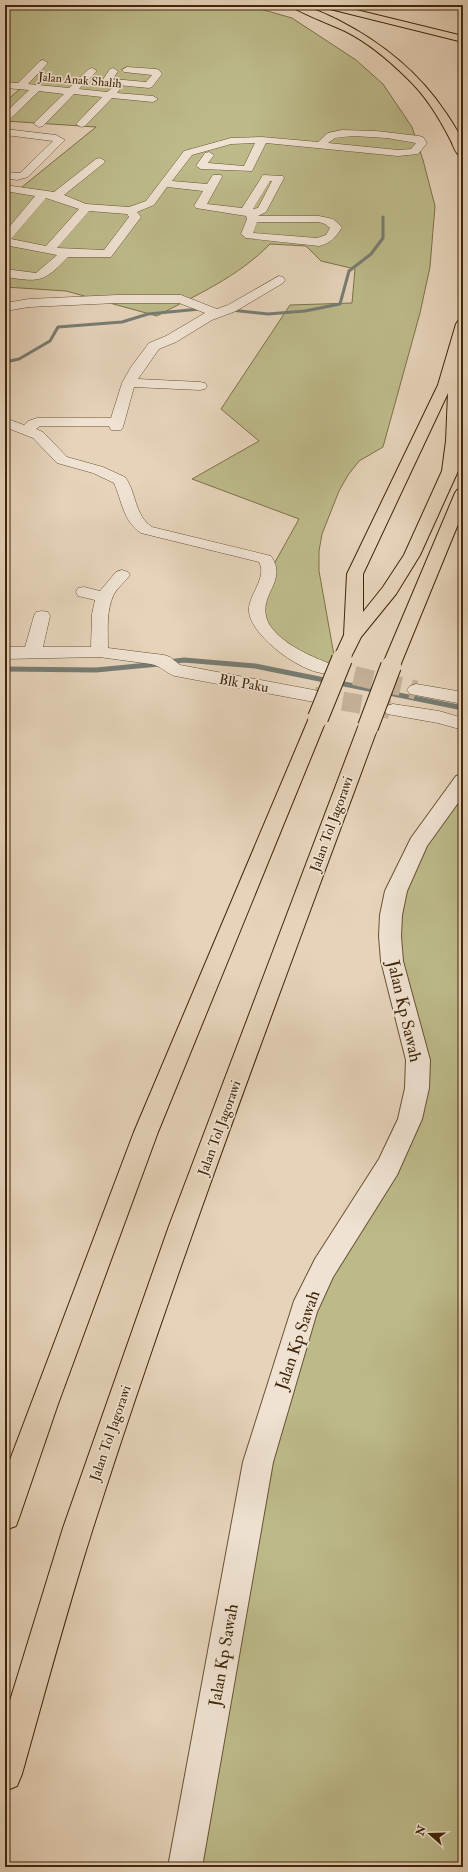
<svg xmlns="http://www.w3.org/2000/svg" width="468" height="1872" font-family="'IM FELL Double Pica',serif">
  <rect width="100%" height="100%" fill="#e6d3ba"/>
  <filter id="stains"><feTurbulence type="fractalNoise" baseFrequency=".005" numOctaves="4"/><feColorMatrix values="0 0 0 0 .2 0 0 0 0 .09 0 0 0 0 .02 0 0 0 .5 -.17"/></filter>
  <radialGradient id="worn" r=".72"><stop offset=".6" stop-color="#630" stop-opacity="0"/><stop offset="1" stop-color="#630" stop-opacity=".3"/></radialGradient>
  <!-- green -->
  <path fill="#bdba8a" stroke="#7e7049" d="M22,5H246L292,18L356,60L383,84L412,127L423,160L435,206L430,267L420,313L383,447L359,461L348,475L339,491L322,534L319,551V571L337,672L294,655L257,613L269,573L299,519L192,479L259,441L221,409L290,305L352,303L355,269L321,261L306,246L270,244C238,277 196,295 157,316L66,291L5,287V189L17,191L96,127L5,121V102L21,88L5,84V8Z
    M463,781V1867H185L307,1305L417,1088L392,961L396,891Z"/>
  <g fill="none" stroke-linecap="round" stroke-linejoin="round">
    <!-- stream-far1 -->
    <path stroke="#777c73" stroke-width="3" d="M231,310L268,314L305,311L340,304L349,271L371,254L383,238V217
      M5,362L19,359L50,341L58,327L122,322L148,314L200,309"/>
    <!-- stream -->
    <path stroke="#777c73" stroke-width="5" d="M168,662L184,660L255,666L463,708
      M5,669L96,670L159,664"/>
    <!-- minor-tunnel -->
    <path stroke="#c5b096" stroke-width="19" stroke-dasharray="19 10" stroke-linecap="butt" d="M326,669L416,690
      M314,696L393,710"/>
    <!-- minor casing -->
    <g stroke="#6a5134" stroke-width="1">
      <path id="minor" d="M43,60L48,63L28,84L69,88L89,69L92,68L97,71L79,89L107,92L115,86L120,89L117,93L153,96L158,99L153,102L112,98L85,126L81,127L76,124L102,97L74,94L43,126L39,127L34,124L35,122L64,94L39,91L9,120L5,121V113L29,90L5,88V82L18,83L40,61Z
        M127,67L156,69L159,70L162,74L152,87L149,88L107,84L102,81L110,69L113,68L118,71L113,79L146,82L152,75L124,72L122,70Z
        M5,129L56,135L65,140L28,177L17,180L5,178V172L20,173L53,141L5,135Z
        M342,130L376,131L419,136L423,137L427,143L418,154L398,156L266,143L252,171L201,169L196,166L205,153L209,152L214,155L208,163L244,166L255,143L231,144L192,155L172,181L207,184L213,175H221L222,177L207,204L242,208L263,175L283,176L284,178L266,212L258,216H319L333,219L342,227C336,237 331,243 319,246L246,238L241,234L247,219L246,216L196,208L194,206L203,191L167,187L154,205L137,212L141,217L111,257H68C43,283 40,282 5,277V269L36,273L57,255L5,245V232L35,196L5,191V185L54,192L96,159L100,158L105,161L104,163L64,195L86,204L129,207L146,201L184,151L231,138L262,137L318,142L328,133ZM353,136L387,138L416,143L411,149L398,150L328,143L335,138ZM270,181H272L258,208L253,209ZM46,198L79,209L46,246L11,239ZM89,211L127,214L129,217L104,250L57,248ZM257,222H319L325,224L330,228L326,235L317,238L253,233Z
        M279,276L283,277L285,280L283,283L236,311L212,320L176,342L159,349L138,379L200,382L205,383L207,386L205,389L200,390L134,387L123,427L121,430H111L109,426H40L36,429L43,432L67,457L103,467L125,477C137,493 134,515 152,527L271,556C289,582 256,595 268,622C276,638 298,650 314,657C321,661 331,662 335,669L332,673C308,679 251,637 249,612C247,596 268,578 259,562L141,533C123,521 122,501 114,483L93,473L57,463L33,438L5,427V418L24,425L28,421L37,418H111L122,383L131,367L149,343L166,336L205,313L179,303H117L29,307L5,311V303L29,299L117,295H181L217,309L228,305Z
        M122,570L128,572L130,575C125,582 118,587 114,594C106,610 108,631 108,648L164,655L170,657L180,665L314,690L320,692L323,696L320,700L314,702L175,676C166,673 161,666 151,664L99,657L5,659V647H25L34,616L36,612L42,611L48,612L50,616L43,647H91L92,614L95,600L78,596L76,592L78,588L84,587L100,591L116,572Z
        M416,684L463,692V704L410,694L407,690L410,686Z
        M393,704L439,711L463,718V730L438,723L387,714L384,710L387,706Z"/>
    </g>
    <!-- tertiary casing -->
    <g stroke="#6a5134" stroke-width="2">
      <path id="tertiary" d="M463,774V796L427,846L407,891L402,915L401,936L403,961L430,1060L429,1088L422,1119L397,1175L333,1277L317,1312L273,1462L202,1867H168L243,1462L294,1301L315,1259L379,1159L398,1119L405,1088L406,1060L381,961L379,936L380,915L385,891L411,838L456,776Z"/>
    </g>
    <!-- motorway casing -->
    <g stroke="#402608" stroke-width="2">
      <path id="motorway" d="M290,5C307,5 321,12 336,19C381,42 418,71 446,113C452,122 459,132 462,142C464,147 463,153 463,157C456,156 454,147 451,141C440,119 426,96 408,79C389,60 369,43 345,31C335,26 295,11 290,5Z
        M320,5H336L463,36V42L322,7Z
        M463,320L462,441L458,471L420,555L396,594L361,637L348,663L342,665L336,663L333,659L344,635L347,574L438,385L456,324L458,321ZM448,393L446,441L442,471L404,555L383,587L363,612V574Z
        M463,488V512L400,666L397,670L391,672L385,670L382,666L455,493L457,490Z
        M318,712L325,714L327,718L158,1132L58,1404L20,1515L16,1526L5,1530V1473L134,1132L309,718L311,714Z
        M368,721L375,722L378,727C280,993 179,1258 93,1528C67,1610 45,1692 22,1774L17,1786L5,1791V1717L63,1528L169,1226L358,727L361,722Z"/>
    </g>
    <!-- minor -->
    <use href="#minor" fill="#efe2d2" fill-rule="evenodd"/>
    <!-- tertiary -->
    <use href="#tertiary" fill="#efe2d2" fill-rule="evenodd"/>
    <!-- motorway -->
    <use href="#motorway" fill="#e6d3ba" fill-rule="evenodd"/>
    <!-- motorway-bridge casing -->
    <g stroke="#402608" stroke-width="22" stroke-linecap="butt">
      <path id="motorway-bridge" d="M318,718L342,659
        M368,727L391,666"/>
    </g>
    <!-- motorway-bridge -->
    <use href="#motorway-bridge" stroke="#e6d3ba" stroke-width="20"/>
  </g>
  <g text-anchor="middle" stroke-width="3.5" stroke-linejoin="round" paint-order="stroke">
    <!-- far-street labels -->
    <g font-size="12" fill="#402608" stroke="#efe2d2">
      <text transform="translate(80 80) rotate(5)" y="4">Jalan Anak Shalih</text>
    </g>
    <!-- street labels -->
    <g font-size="14" fill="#402608" stroke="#efe2d2">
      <text transform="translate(244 683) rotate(10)" y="5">Blk Paku</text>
      <text transform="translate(331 824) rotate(-70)" y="5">Jalan Tol Jagorawi</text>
      <text transform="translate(219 1128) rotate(-70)" y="5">Jalan Tol Jagorawi</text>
      <text transform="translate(110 1433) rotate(-71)" y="5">Jalan Tol Jagorawi</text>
    </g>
    <!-- near-street labels -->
    <g font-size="17" fill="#402608" stroke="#efe2d2">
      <text transform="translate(405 1011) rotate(77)" y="6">Jalan Kp Sawah</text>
      <text transform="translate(297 1340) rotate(-71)" y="6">Jalan Kp Sawah</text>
      <text transform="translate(223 1655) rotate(-80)" y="6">Jalan Kp Sawah</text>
    </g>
  </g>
  <!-- margin -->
  <rect width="468" height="1872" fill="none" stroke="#e6d3ba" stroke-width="20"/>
  <rect x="6" y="6" width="456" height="1860" fill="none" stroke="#402608" stroke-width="2"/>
  <rect x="10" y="10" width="448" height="1852" fill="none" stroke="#402608"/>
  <!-- north arrow -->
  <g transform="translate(430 1834) rotate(290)" stroke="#efe2d2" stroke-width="3" paint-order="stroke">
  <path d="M0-3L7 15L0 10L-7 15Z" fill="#402608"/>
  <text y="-6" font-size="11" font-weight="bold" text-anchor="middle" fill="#402608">N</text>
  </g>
  <rect width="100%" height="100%" filter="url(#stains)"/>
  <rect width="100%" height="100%" fill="url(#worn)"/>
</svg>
